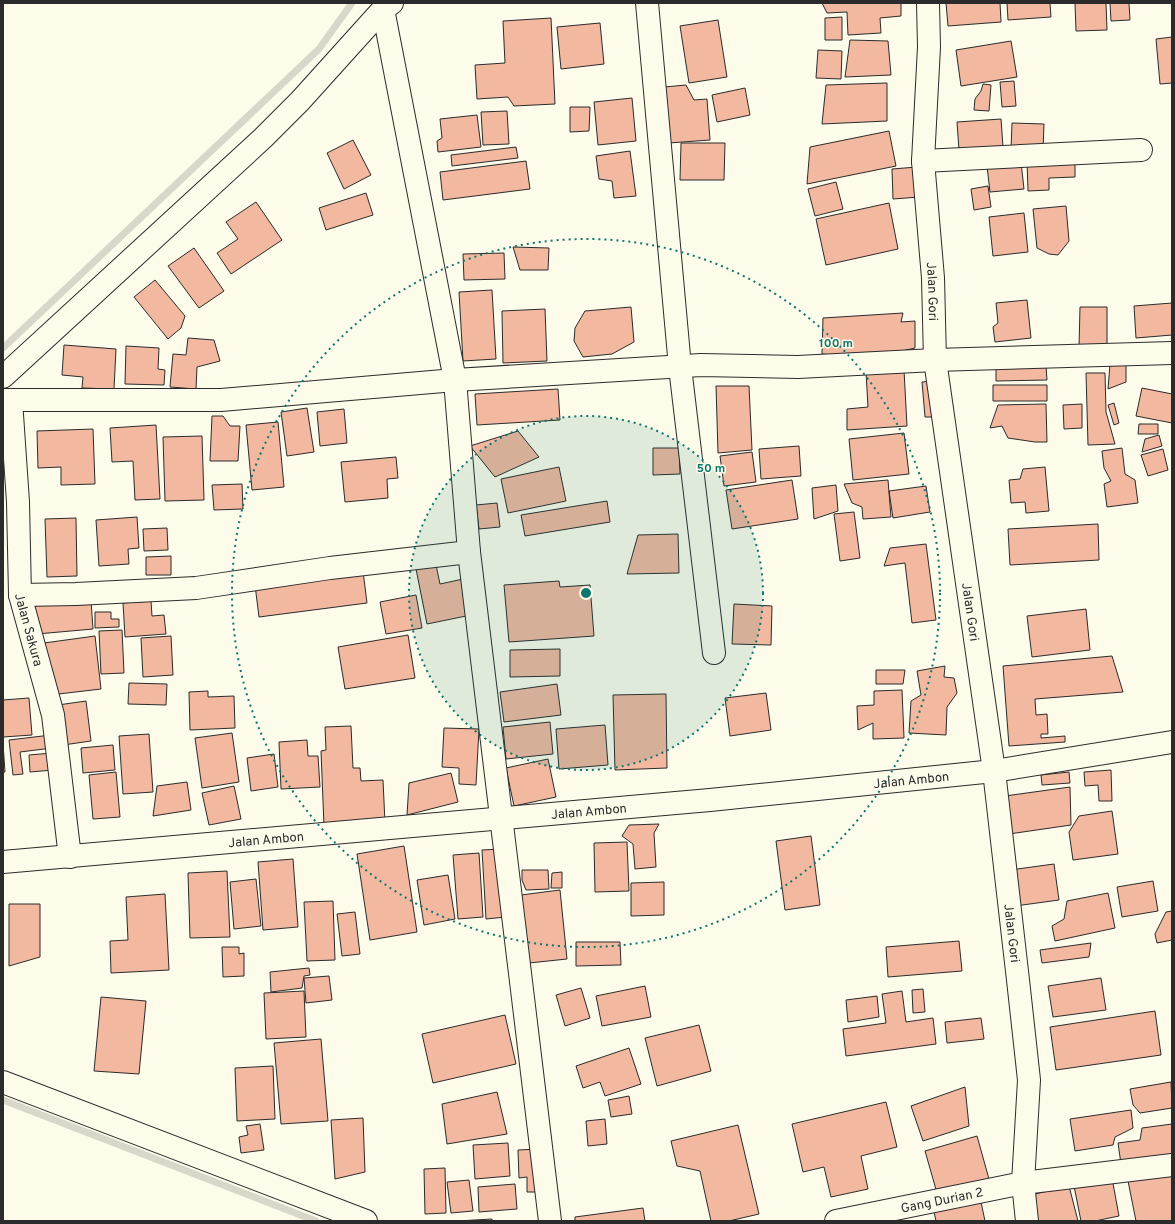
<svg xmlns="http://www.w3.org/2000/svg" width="1175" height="1224" font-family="Overpass,sans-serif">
  <rect width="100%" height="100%" fill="#fdfbea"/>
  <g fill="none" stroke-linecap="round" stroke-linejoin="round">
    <!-- stream -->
    <path stroke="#d8d7c9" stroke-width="7" d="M3,348L319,49L352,3
      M3,1100L316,1221"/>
  </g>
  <!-- building -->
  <path fill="#f2b8a0" stroke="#2b2b2b" d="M822,3H901V16L880,18L881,33L848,35L847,12L827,13Z
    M946,3H1000L1001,22L948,26Z
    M1007,3H1050L1051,17L1008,20Z
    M1075,3H1106L1107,30L1076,31Z
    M1110,3H1129L1130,20L1111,21Z
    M842,17V40H825V18Z
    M551,18L555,104L514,106L508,97L477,99L475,65L505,63L503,21Z
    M718,20L727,77L689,83L680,26Z
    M600,23L604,64L561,69L557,27Z
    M1172,37V83L1160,84L1156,39Z
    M850,40L888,41L891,75L845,77Z
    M1011,41L1017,77L961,86L956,50Z
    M818,50L842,51L841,79L816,78Z
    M1014,81L1016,106L1002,107L1000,82Z
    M887,83V121L822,124L826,85Z
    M983,84L991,85L989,111L974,110L975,99L981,91Z
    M686,85L694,100L707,99L710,140L669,143L664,87Z
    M745,88L750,115L717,122L712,95Z
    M632,98L636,141L598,145L594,102Z
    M570,107H590L589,131L570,132Z
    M507,111L509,144L483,145L481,112Z
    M477,115L481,147L438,152L437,141L442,138L440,119Z
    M1001,119L1003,147L959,150L957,122Z
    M1012,123L1044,124L1043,150H1011Z
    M889,131L896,166L807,184L810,147Z
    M353,140L371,175L344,189L327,153Z
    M681,143H725L724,180H680Z
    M516,147L518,158L452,166L451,155Z
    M630,151L636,196L614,198L612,181L599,179L596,156Z
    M1075,158V177L1049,178V190L1028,191L1027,160Z
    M526,161L530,189L443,200L440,172Z
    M1021,162L1024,189L990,192L987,166Z
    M917,167L919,197L893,199L892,169Z
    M836,182L843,209L815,216L808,189Z
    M988,186L991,207L974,210L971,189Z
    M366,193L373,215L326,230L319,208Z
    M256,202L282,240L231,274L217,253L238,239L226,222Z
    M889,203L898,249L826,265L816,219Z
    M1066,206L1069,241L1058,255L1049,254L1037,248L1033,209Z
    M1024,213L1028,252L993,256L989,217Z
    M513,247L549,248L548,270H520Z
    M194,248L224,291L199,308L168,266Z
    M504,253L505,279L464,280L463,254Z
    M155,280L185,316L181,328L168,339L134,297Z
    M492,290L496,359L463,361L459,292Z
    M1027,300L1031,338L995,342L993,327L998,323L996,303Z
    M1172,303V335L1136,338L1134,306Z
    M631,307L634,342L612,354L583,357L574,341L575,328L585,311Z
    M1080,307H1107V348H1079Z
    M545,309L547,361L503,363L502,311Z
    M903,313L901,322L915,321V348L871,358L822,354L823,318Z
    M188,338L214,340L220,361L197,367L196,389L170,387L173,354L186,355Z
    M64,345L116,349L114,389L82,388L83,377L62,375Z
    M126,346L159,348L158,369L165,370L164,385L125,384Z
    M1110,364L1126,365V382L1108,389Z
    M1046,366L1047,380L996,381V368Z
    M904,370L907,426L847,430V409L868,407L866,372Z
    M1086,373H1105L1106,412L1115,444L1088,445Z
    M932,381L935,417H925L922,382Z
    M993,385H1047V401H993Z
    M716,386H749L752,450L718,453Z
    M1142,388L1172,394V423L1136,416Z
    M558,389L560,420L477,425L475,394Z
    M1114,403L1119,423L1114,425L1108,405Z
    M1046,404L1047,442H1035L1008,438L1002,426L990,428L998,405Z
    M1082,404V428L1064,429L1063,405Z
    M307,408L314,452L287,456L281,412Z
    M344,409L347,443L320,446L317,412Z
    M212,416H223L230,426H240L238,461H210Z
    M278,422L284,487L252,490L246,425Z
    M1139,424H1158V434H1138Z
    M156,425L160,499L135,500L133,461L112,462L110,428Z
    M93,429L95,484L61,485V467L38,468L37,431Z
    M518,431L539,457L495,477L470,446Z
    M904,433L909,474L853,480L849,439Z
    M1159,435L1162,446L1142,452L1145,439Z
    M202,436L204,500L165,501L163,437Z
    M799,446L801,476L761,479L759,449Z
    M653,448H679L680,474L653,475Z
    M1122,448L1125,474L1135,480L1138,503L1107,507L1104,484L1111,481L1104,468L1102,451Z
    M1163,449L1168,470L1148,476L1141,455Z
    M752,452L756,482L724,486L720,456Z
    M396,457L398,478L387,479L388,498L345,502L341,462Z
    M559,467L566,501L508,513L501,479Z
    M1045,467L1049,511L1026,513L1025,502L1011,503L1009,480L1020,479L1023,469Z
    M792,480L798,519L732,529L726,490Z
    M888,480L891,517L863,519L862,507L852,503L844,484Z
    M242,484L243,509L214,510L212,485Z
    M836,485L838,511L814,519L812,488Z
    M926,486L930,512L893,518L889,491Z
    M607,501L610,522L525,536L521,515Z
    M497,503L500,527L479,529L476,505Z
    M854,512L860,558L840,561L834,514Z
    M137,517L139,548L128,549L129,564L99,566L96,520Z
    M76,518L77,576L47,577L45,519Z
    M1098,524L1099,560L1010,565L1008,529Z
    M167,528L168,550L144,551L143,529Z
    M678,534L679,573L627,574L638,535Z
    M926,544L936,620L912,623L905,563L884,566L890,548Z
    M171,556V575H146V557Z
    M435,560L440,584L463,579L471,615L427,624L415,564Z
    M363,571L367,603L259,617L255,585Z
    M559,581L560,587L590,585L594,636L509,642L504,585Z
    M416,595L422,628L386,634L380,602Z
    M91,601L93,629L37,634L35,605Z
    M151,601L152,616L164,615L166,634L125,637L123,603Z
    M734,604L772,606L771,645L732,644Z
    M1086,609L1090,650L1032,657L1027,616Z
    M95,612H111V619H119V627L95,628Z
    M122,630L124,673L101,674L99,631Z
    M408,635L415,678L345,689L338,647Z
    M95,636L101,689L50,695L44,643Z
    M171,636L173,675L143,677L141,638Z
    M560,649V676L510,677V650Z
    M1112,656L1123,692L1035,699L1036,715L1047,714L1048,734H1041V738L1065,736V742L1009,746L1003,666Z
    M945,666L944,677L954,678L957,693L947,707L946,735L909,733L911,701L921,695L917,671Z
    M876,670H905L903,684H876Z
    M129,683L167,684L166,705L128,704Z
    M557,684L561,715L504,722L500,692Z
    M902,690L904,738L873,739V723L858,730L857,706L874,705V691Z
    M208,691V697L234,696L235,728L190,730L189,692Z
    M766,693L771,730L730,736L725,698Z
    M666,694L667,768L615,770L613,695Z
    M29,698L32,735L3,737V700Z
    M86,701L91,741L63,745L58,705Z
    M550,722L553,754L506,759L503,727Z
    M605,725L608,765L559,769L556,729Z
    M351,726L353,768H360L361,781L383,780L385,823L324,826L321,751L326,750L325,727Z
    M444,728L479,729L476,785L459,784V768L442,767Z
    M232,733L239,782L202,788L195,738Z
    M149,734L153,792L123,794L119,736Z
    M51,735L52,748L20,752L23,774L13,775L9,740Z
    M307,740L308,756H318L320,787L281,789L279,742Z
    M3,744L5,772H3Z
    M113,745L115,770L83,773L81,748Z
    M52,753L53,770L30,772L29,755Z
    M274,754L278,787L251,791L247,758Z
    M548,759L556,797L514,806L506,768Z
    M1111,770L1112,801H1099L1098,785L1085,786L1084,772Z
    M116,772L120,817L93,819L89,775Z
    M1069,772L1070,783L1042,785L1041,775Z
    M451,773L458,802L407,815L409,783Z
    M187,782L191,810L153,816L157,786Z
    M234,786L241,819L209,825L202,793Z
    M1070,787L1071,825L1009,834L1005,796Z
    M1112,811L1118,854L1073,860L1069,832L1079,816Z
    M659,824L654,833L656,867L635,869L633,844L622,836L629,825Z
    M811,836L820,905L785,910L776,841Z
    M627,842L629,891L595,892L594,843Z
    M404,846L417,932L370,940L357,854Z
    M501,849L506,917L486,919L482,850Z
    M479,853L483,917L458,919L453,855Z
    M293,859L298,927L263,930L258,862Z
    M1054,864L1059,900L1015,906L1010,870Z
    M522,870H548L549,889L526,890L522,880Z
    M227,871L230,937L190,938L188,873Z
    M562,872V888H551L552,873Z
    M448,875L455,919L424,925L417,880Z
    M256,879L261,926L234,929L230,882Z
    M1153,881L1158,911L1122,917L1117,887Z
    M664,882V915L631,916V883Z
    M560,890L567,959L529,963L521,895Z
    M1108,893L1115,928L1055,941L1052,926L1064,919L1067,901Z
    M165,894L169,970L111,973L110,941L128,940L126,897Z
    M333,901L335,960L307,961L304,902Z
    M9,904H40V957L9,966Z
    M1172,911V940L1157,943L1155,934L1166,912Z
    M355,912L360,954L342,956L337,914Z
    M959,941L962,971L888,977L886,947Z
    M576,942H620L621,965L576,966Z
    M1091,943L1089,957L1042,963L1040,950Z
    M222,947H239V954L244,953V976L223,977Z
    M309,968L310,975L304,976L302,988L271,992L270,972Z
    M329,976L332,1000L306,1003L304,978Z
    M1101,978L1106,1010L1053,1017L1048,986Z
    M645,986L651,1017L602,1026L596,996Z
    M581,988L590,1018L565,1026L556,995Z
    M923,989L925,1012L913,1013L912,990Z
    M304,991L306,1037L266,1039L264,993Z
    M902,991L906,1022L933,1018L936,1044L846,1056L843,1029L886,1023L882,994Z
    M877,996L879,1017L848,1022L846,1000Z
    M101,997L146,1001L139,1074L94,1071Z
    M1155,1011L1161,1055L1056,1070L1050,1027Z
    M505,1015L516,1064L433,1083L422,1034Z
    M981,1018L984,1039L947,1043L945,1022Z
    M699,1025L711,1071L657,1086L645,1038Z
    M321,1039L328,1121L281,1124L274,1043Z
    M629,1048L641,1084L605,1096L600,1082L583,1088L576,1066Z
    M273,1066L275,1119L237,1121L235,1068Z
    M1171,1082L1172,1108L1140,1113L1133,1105L1130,1089Z
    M965,1087L969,1126L923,1141L911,1106Z
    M497,1092L507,1134L447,1144L442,1104Z
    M629,1096L632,1114L611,1117L608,1100Z
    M886,1102L897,1147L861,1156L868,1189L831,1197L824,1167L803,1172L792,1124Z
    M1131,1110L1133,1128L1115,1137L1113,1145L1075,1151L1070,1119Z
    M363,1118L365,1172L335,1179L331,1120Z
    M605,1119L607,1144L588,1146L586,1121Z
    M260,1124L264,1150L241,1153L239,1137L248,1135L246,1126Z
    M1172,1124V1156L1121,1164L1118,1143L1140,1140L1142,1128Z
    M738,1125L759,1214L729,1221H711L700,1171L677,1166L671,1141Z
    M977,1136L989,1179L937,1193L925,1151Z
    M508,1143L510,1176L475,1179L473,1145Z
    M538,1149L540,1192H527V1177L519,1178L518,1150Z
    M445,1168L446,1213L425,1214L424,1169Z
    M1172,1173V1221H1136L1128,1181Z
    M1112,1178L1119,1216L1095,1221H1081L1074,1186Z
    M469,1180L473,1211L451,1213L447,1182Z
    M515,1184L517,1209L479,1212L478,1187Z
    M1069,1186L1078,1221H1037L1031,1195Z
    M981,1202L985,1221H936L934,1212Z
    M643,1208L645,1221H575V1217Z
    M492,1219V1221H457Z"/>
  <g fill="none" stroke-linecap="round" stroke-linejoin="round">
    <!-- minor casing -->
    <g stroke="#2b2b2b" stroke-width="24">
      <g id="minor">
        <path d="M647,3L680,367L714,653"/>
        <path id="s1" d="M928,3L929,47L923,161L933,278L935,360L994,771L1018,980L1029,1080L1023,1183L1027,1221"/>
        <path d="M383,9L455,380L469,552L550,1221"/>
        <path d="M923,161L1141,150"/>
        <path d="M3,377L263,138L300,101L383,9L392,3"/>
        <path d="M3,400H221L455,380L701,365L798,367L935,360L1172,353"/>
        <path id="s2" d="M11,400L18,502L20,595L53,715L70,857"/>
        <path d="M20,595L76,594L196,588L330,568L469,552"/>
        <path id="s3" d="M3,862L710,800L994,771L1172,742"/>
        <path d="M3,1082L366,1221"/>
        <path id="s4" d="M836,1221L1023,1183L1172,1165"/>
      </g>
    </g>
    <!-- minor -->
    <use href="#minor" stroke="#fdfbea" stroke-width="22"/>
  </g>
  <!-- distance rings -->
  <circle cx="586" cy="593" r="177" fill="#0f766e" fill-opacity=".12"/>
  <g fill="none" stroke="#0f766e" stroke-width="2" stroke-dasharray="2 4">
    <circle cx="586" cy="593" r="177"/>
    <circle cx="586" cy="593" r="354"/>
  </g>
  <g text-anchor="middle" stroke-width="3" stroke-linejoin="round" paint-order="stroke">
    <!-- street labels -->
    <g font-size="13" fill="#2b2b2b" stroke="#fdfbea">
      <text dy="5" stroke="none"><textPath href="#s1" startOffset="289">Jalan Gori</textPath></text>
      <text dy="5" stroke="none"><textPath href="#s1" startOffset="612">Jalan Gori</textPath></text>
      <text dy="5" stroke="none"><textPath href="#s2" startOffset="231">Jalan Sakura</textPath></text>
      <text dy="5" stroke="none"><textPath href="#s3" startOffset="912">Jalan Ambon</textPath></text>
      <text dy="5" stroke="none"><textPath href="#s3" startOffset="588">Jalan Ambon</textPath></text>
      <text dy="5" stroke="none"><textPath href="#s3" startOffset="264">Jalan Ambon</textPath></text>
      <text dy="5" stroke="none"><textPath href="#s1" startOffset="936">Jalan Gori</textPath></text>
      <text dy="5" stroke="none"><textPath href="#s4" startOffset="108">Gang Durian 2</textPath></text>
    </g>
  </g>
  <circle cx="586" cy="593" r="6" fill="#0f766e" stroke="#fdfbea" stroke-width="2"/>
  <g font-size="12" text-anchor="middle" font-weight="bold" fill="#0f766e" stroke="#fdfbea" stroke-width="3" stroke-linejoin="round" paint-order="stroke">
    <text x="836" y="347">100 m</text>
    <text x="711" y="472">50 m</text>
  </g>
  <!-- border -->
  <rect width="1175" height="1224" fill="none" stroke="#2b2b2b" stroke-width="8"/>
</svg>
